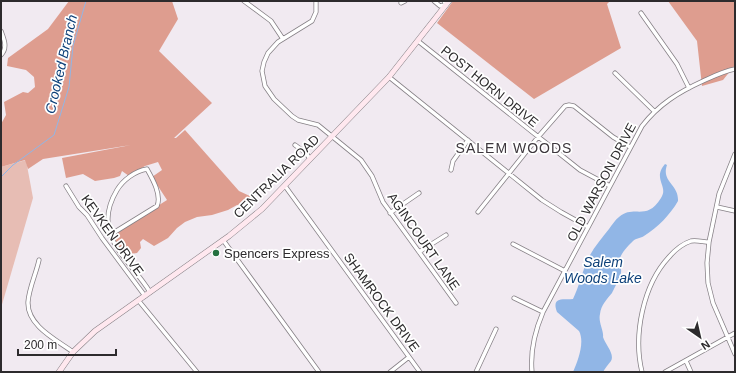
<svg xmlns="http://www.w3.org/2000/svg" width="736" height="373" font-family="Helvetica,sans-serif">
  <rect width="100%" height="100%" fill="#f1eaf1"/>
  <!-- green -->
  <path fill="#e7bdb4" d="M26,160L33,198L1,308V167Z"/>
  <!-- forest -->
  <path fill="#de9d8f" d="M69,1H172L178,19L159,51L212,103L174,138H176L185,130L239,191L252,197L244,205H237L228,210L212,215L197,217L185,222L177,228L168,238L154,246L143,239L140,242L141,248L137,253L124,255L115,244L112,235L167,200L152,177L162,170L158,162L145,166L129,176L122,171L120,176L114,178L95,181L83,174L66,178L62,158L131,145L43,159L28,169L25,160L1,167V124L6,115L4,102L23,92L28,93L35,87L34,77L26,70L7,66L8,58L48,29Z
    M453,1H610L607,4L621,48L534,99L437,23Z
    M668,1H735V65L723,80L702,86L697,41Z"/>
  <!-- water -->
  <path fill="#91b6e6" d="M665,164L667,165C661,182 679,184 678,201C670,215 658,227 644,236C641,238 636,238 633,241C629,245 622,252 620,258C619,264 623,270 620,276C619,279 613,291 612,293C607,299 601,305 600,314C598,322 604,331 603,337C605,344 615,354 611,361C608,365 605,368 603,372H573C578,361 585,342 579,331L557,312C551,296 564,300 573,299C579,287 582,272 588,259C593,248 602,238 609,229C612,225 615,220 619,217C635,204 646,222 661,198C669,186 652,179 665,164Z"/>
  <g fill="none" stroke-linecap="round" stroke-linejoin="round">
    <!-- stream -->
    <path stroke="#91b6e6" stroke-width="1" d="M1,177L13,165L54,135L69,87L73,46L86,1"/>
    <!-- street casing -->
    <g stroke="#868086" stroke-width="5">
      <path id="street" d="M244,1L271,21L283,39
        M316,1V12L312,21L278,42L268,53L264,62L262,71L265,86L274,99L292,116L298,120L318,125L361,160L372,176L383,202L456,303
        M434,1L440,6L446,5L444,1
        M401,3L405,1
        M641,13L677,64L689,88
        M1,31C4,39 8,48 1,55
        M418,41L580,170L610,186
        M615,73L654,111
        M389,77L542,200L561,212L588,227
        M295,145L306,153L310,159
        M735,154L719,194L709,242L707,263L708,283L713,303L735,354
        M451,170L453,161L468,140
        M66,186L79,207L87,215L102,238L145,296
        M285,186L420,372
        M717,207L735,211
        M478,212L538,137L565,106L569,105L574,106L613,137L630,147
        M390,213L419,193
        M110,235L157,206C162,195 152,178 147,169C135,171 123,180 117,190C90,235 129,258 150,292
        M223,240L319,372
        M513,244L565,271
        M419,252L446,235
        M39,260C36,274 29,288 28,302C27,326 57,340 73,352
        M514,298L543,312
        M138,300L197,372
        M686,361L691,372
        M390,372L409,357
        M476,372L496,329
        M532,372C530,351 535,331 543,312L642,126C659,104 679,92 703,81C714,76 724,71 735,69
        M642,372C633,335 643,285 669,257C675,250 682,244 691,241C697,240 704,242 709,242
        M665,372L735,333"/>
    </g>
    <!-- secondary casing -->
    <g stroke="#868086" stroke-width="6">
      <path id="secondary" d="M59,372L73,352L95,331L229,236L262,209L389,77L449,1"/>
    </g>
    <!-- street -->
    <use href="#street" stroke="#fff" stroke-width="3.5"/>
    <!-- secondary -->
    <use href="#secondary" stroke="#ffe8ef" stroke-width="5"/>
  </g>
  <!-- markers -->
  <circle fill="#257140" stroke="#fff" stroke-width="1.5" cx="216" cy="253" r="4"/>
  <g text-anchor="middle" stroke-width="3.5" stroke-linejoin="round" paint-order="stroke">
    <!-- street labels -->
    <g font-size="13" fill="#2d2b2d" stroke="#fff">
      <text transform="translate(490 86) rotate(39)" y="5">POST HORN DRIVE</text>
      <text transform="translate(276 176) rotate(-44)" y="5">CENTRALIA ROAD</text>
      <text transform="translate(601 182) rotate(-62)" y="5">OLD WARSON DRIVE</text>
      <text transform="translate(113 235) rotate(54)" y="5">KEVKEN DRIVE</text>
      <text transform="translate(424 241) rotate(55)" y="5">AGINCOURT LANE</text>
      <text transform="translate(382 302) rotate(54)" y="5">SHAMROCK DRIVE</text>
    </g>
    <!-- poi labels -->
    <g font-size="13" fill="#2d2b2d" stroke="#fff" text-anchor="start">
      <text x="224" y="258">Spencers Express</text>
    </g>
    <!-- water labels -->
    <g font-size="14" font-style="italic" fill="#0d4079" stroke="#fff">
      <text transform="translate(61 64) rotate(-77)" y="5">Crooked Branch</text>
      <text x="603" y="267">Salem<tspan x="603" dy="16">Woods Lake</tspan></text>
    </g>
    <!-- neighbourhood labels -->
    <g font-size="14" letter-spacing="1" fill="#3d373d" stroke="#fff">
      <text x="514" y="153">SALEM WOODS</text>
    </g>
  </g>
  <!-- border -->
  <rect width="736" height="373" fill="none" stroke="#2d2b2d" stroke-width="4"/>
  <!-- north arrow -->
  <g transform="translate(700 337) rotate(146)" stroke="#ffffff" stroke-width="3" paint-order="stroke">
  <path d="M0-3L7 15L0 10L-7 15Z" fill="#2d2b2d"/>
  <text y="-6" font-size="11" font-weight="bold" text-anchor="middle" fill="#2d2b2d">N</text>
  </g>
  <!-- scale -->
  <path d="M18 349v6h98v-6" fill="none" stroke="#2d2b2d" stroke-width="2"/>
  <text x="24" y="349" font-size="12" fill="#2d2b2d" stroke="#ffffff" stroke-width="3" paint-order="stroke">200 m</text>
</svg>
